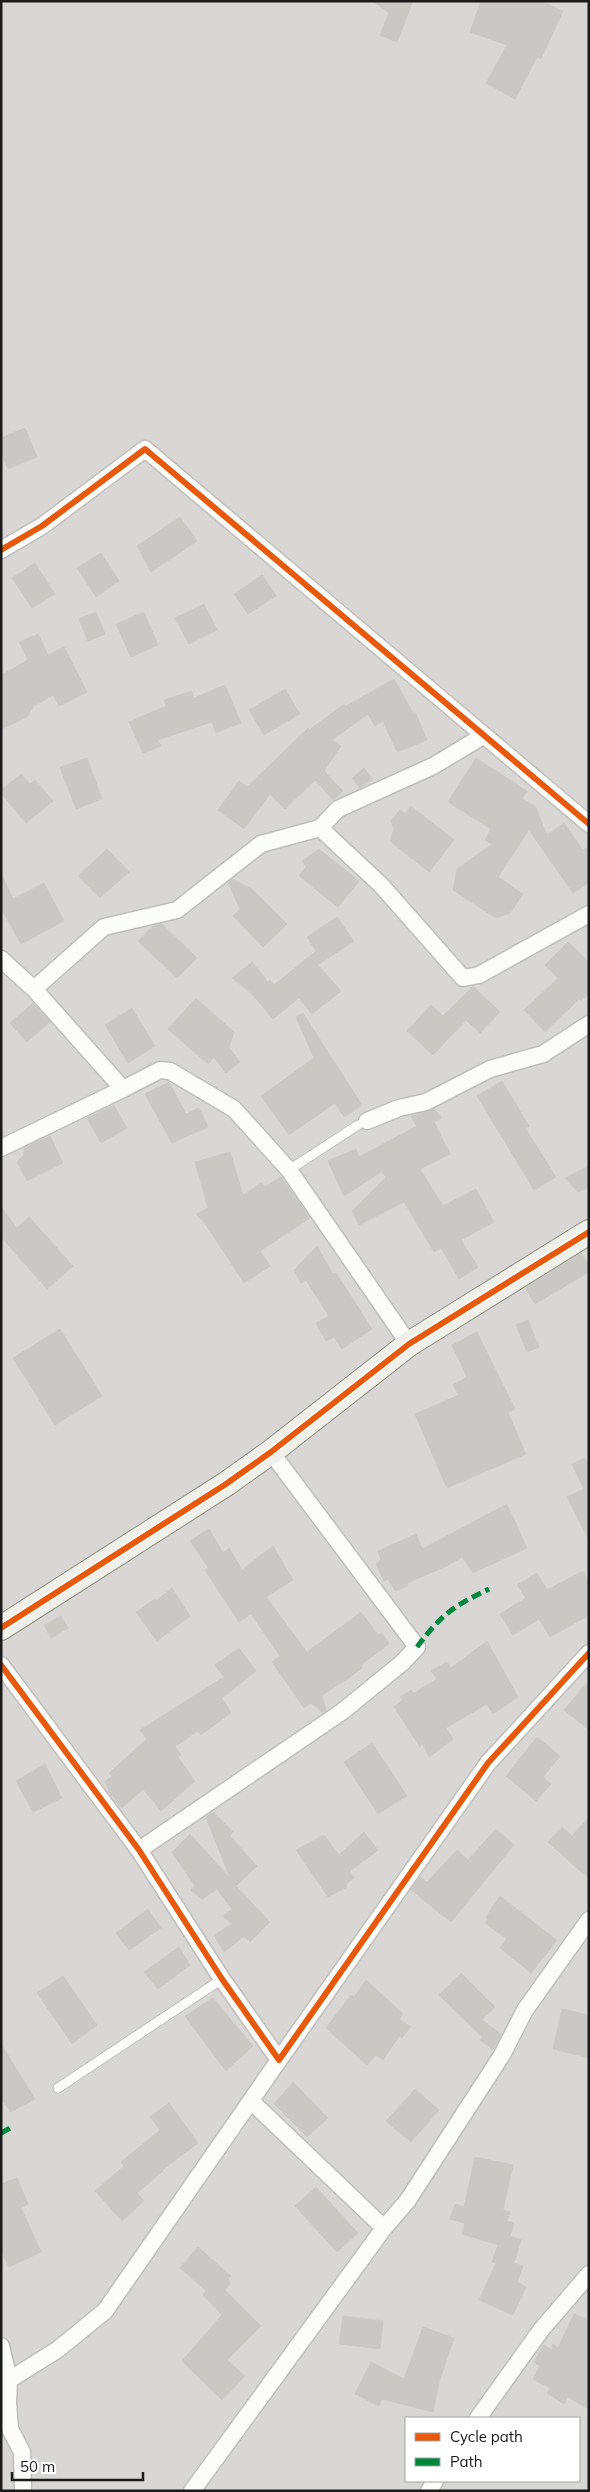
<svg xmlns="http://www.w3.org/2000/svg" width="590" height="2492" font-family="Mulish,sans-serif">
  <rect width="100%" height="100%" fill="#e9e8e4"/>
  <!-- residential -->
  <path fill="#d8d7d5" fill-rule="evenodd" d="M1,1H589V2491H1ZM406,2418H579V2481H406Z"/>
  <!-- building -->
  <path fill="#cac8c5" stroke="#cccac6" d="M373,1H413L397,42L380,35L389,13Z
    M481,1H541L563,11L541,59L537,57L515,99L486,83L507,45L470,32Z
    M25,428L37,457L8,469L1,453V438Z
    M180,517L197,541L151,572L137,546Z
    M101,553L119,581L96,597L77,568Z
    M35,563L55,594L32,608L12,578Z
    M262,575L276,596L248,614L234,594Z
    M204,604L217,630L189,644L175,618Z
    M96,612L105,634L88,641L79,619Z
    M144,612L158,645L131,657L116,624Z
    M38,634L48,655L64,647L87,692L59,706L53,695L34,706L27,717L1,729V675L28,660L19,642Z
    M394,679L413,713L415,712L427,740L397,752L383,721L375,726L368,714L332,740L341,746L324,771L343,791L333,800L315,780L285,809L270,794L244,829L218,810L239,781L247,787L308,728L309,730L344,704L346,706Z
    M225,685L241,723L216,733L212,722L158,740L161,746L143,753L129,722L166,706L164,700L192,691L194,698Z
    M285,689L300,714L264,735L249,710Z
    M87,758L102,799L76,809L60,767Z
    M476,758L527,791L522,799L535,806L547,835L564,823L583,850L589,847V883L573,893L529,830L498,877L523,894L510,913L496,918L453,890L457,869L492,844L485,840L491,829L448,802Z
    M364,768L373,779L360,788L352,778Z
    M21,774L30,784L35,780L53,801L26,823L1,793V790Z
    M411,806L454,840L429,872L390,841L394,829L391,821L400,810L405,814Z
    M107,849L129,872L100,898L78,876Z
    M319,849L359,881L338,907L299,876L306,867L302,861Z
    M1,873L13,899L44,883L64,921L21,944L1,908Z
    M232,879L252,889L287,924L263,947L233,916L240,909L228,882Z
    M337,917L354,941L318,965L341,991L312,1014L299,998L273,1019L251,993L232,978L252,962L268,982L270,980L274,985L316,951L307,937Z
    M162,924L197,958L177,978L138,941L153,926Z
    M568,942L589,962V993L581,1001L579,999L545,1032L524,1010L558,978L545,965Z
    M473,986L500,1012L480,1033L466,1020L433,1055L407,1031L431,1005L443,1016Z
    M196,998L234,1032L229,1047L240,1062L226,1073L214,1057L208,1064L168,1029Z
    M33,1003L50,1022L27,1042L10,1023Z
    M132,1008L155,1046L128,1063L105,1025Z
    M303,1013L362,1105L344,1117L335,1103L289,1135L261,1096L314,1058L296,1017Z
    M502,1081L529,1126L525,1128L556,1177L534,1190L477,1096Z
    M169,1082L186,1114L199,1108L208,1127L172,1143L145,1094Z
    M114,1105L127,1128L101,1143L87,1118Z
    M434,1109L442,1118L434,1122L450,1154L420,1169L443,1206L476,1189L494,1222L461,1240L478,1267L459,1279L441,1248L434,1252L404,1202L359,1225L352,1211L386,1177L381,1172L344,1196L328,1161L356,1149L359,1157L417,1126L411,1117Z
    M50,1136L63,1163L27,1181L17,1162L24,1155V1148Z
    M230,1152L243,1195L261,1183L265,1187L281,1177L310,1218L260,1251L270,1266L244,1283L204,1222L196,1214L208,1208L195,1162Z
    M589,1166V1187L578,1192L565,1178Z
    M1,1207L17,1228L29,1217L73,1266L47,1289L1,1237Z
    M317,1246L333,1274L336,1273L372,1329L342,1349L334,1337L326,1341L316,1323L329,1316L306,1280L301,1283L294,1270Z
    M581,1253L589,1266V1272L535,1304L525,1288Z
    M528,1320L539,1347L527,1352L516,1325Z
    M60,1329L102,1396L55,1425L13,1358Z
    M477,1332L515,1409L508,1413L526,1454L447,1488L415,1414L459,1395L453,1385L467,1377L452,1345Z
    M585,1458L589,1466V1541L567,1497L584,1489L572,1464Z
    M507,1504L527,1548L473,1573L462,1557L449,1565L407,1583L408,1586L395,1591L388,1579L384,1581L376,1564L381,1560L378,1551L416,1534L422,1549Z
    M209,1529L223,1553L229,1548L242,1570L273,1546L293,1580L266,1597L307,1652L361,1612L378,1635L382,1633L389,1644L362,1664V1668L349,1678L322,1695L326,1711L323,1713L311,1703L304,1708L272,1662L280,1656L251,1614L239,1622L205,1570L208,1567L190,1541Z
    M583,1571L589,1582V1615L550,1637L539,1619L513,1635L500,1614L526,1598L517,1585L537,1573L547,1590Z
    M172,1588L190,1616L157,1641L136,1612L155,1599L156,1601Z
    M61,1616L68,1628L51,1638L44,1625Z
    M487,1641L518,1697L493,1714L487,1704L446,1728L453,1739L429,1757L423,1744L420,1747L394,1707L403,1700L400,1697L411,1690L414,1693L437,1679L431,1671L447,1662L451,1668Z
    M239,1648L256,1671L222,1698L231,1713L201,1735L197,1731L175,1747L181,1755L178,1757L195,1781L161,1811L143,1789L122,1808L111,1795L105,1781L113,1776L109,1773L147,1739L140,1730L224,1677L215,1665Z
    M589,1680V1730L564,1710Z
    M537,1737L560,1756L543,1777L551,1784L536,1801L506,1776Z
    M372,1743L407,1796L378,1814L344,1762Z
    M45,1764L62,1798L33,1812L16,1781Z
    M213,1812L233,1832L230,1836L257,1866L236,1886L270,1922L250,1942L244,1936L224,1952L214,1935L232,1924L223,1916L232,1909L217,1889L202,1899L191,1890L195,1886L172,1852L190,1834L230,1878L206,1817Z
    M589,1817V1879L548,1842L562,1827L572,1836Z
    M496,1829L514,1845L451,1922L411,1890L420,1877L427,1882L457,1850L468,1860Z
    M364,1832L378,1850L350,1871L354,1878L346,1884L347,1887L328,1897L296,1850L324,1835L339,1855Z
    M500,1896L557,1940L531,1973L500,1948L507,1939L485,1923L488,1919L486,1917Z
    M148,1909L161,1928L129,1950L116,1933Z
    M179,1947L190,1965L158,1989L144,1972Z
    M461,1973L495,2007L482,2020L501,2034L493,2050L480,2040L482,2037L439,1995Z
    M63,1976L97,2025L72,2044L37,1993Z
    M366,1980L403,2014L399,2019L411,2027L402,2038L399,2036L383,2060L376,2055L367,2065L326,2028L351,1995L354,1997Z
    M213,1998L253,2046L226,2071L185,2016Z
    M562,2009L589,2015V2058L553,2049Z
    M1,2044L35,2099L11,2112L1,2098Z
    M293,2082L328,2118L307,2137L274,2104Z
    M415,2089L439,2110L411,2142L386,2121Z
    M169,2103L198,2143L162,2170L163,2171L137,2193L144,2201L122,2221L95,2191L124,2166L121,2162L160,2130L150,2117Z
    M475,2157L513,2165L503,2210L510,2212L507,2221L514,2223L510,2236L521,2240L514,2263L523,2266L517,2282L526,2287L513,2315L479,2300L496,2263L492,2262L498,2245L462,2234L465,2223L450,2219L455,2204L464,2207Z
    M17,2178L28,2204L21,2208L41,2252L9,2267L1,2250V2184Z
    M316,2187L358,2233L337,2252L295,2206Z
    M198,2247L231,2276L228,2278L230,2284L225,2290L261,2326L227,2360L245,2376L222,2400L182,2361L222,2315L203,2295L206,2291L180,2268Z
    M574,2314L589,2320V2409L568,2397L564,2404L547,2393L550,2388L533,2379L540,2366L534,2362L544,2345L552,2350L553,2344L558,2348Z
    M343,2316L383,2321L380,2349L339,2344Z
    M423,2327L454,2338L440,2379L433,2412L382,2399L379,2406L355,2394L371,2362L404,2379Z"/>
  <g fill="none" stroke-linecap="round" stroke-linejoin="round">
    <!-- lane casing -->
    <g stroke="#bfbebc" stroke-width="11">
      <path id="lane" d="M289,1170L358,1125
        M58,2088L222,1979"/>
    </g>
    <!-- street casing -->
    <g stroke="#bfbebc" stroke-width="19">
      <path id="street" d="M1,550L42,526L145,449L589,824
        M320,828L381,885L463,978L479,975L589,914
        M1,959L34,989L123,1089L160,1070L170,1071L234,1109L289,1170L409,1344
        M34,989L104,927L177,910L261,844L320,828L338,809L433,766L483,736
        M367,1121L399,1108L426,1102L490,1069L543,1054L589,1024
        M1,1148L123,1089
        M1,1665L139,1850L222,1979L279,2060L488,1763L589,1653
        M139,1850L343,1711L403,1662L417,1647L271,1452
        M384,2228L408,2200L502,2055L525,2010L589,1920
        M1,2346L9,2380L8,2403L10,2429L22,2452L23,2491
        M9,2380L57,2350L105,2311L279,2060
        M478,2418L541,2330L589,2274
        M192,2491L384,2228L251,2101
        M429,2491L435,2481"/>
    </g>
    <!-- secondary casing -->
    <g stroke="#8e907f" stroke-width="26">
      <path id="secondary" d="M1,1628L226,1484L271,1452L409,1344L589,1232"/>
    </g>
    <!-- lane -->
    <use href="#lane" stroke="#fcfcfb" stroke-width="9"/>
    <!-- street -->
    <use href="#street" stroke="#fcfcfb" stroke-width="16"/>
    <!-- secondary -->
    <use href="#secondary" stroke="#f0f0ea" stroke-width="24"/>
    <!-- quiet -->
    <path stroke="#00873e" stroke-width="5" stroke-dasharray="10 5" stroke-linecap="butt" d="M417,1647C442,1614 452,1607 489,1589
      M1,2133L12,2127"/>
    <!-- cycleway casing -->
    <g stroke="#fff" stroke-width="9">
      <path id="cycleway" d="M1,550L42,526L145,449L589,824
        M1,1628L226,1484L271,1452L409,1344L589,1232
        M1,1665L139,1850L222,1979L279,2060L488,1763L589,1653"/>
    </g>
    <!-- cycleway -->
    <use href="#cycleway" stroke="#e8590c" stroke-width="6"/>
  </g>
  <!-- border -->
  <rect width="590" height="2492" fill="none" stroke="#1b1b1b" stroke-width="5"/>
  <!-- legend -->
  <rect x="405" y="2417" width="175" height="65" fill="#ffffff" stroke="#a4a4a4"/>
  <rect x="415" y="2433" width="25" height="8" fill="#e8590c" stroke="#a4a4a4"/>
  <text x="450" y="2442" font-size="15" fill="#1b1b1b">Cycle path</text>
  <rect x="415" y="2458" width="25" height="8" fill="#00873e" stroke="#a4a4a4"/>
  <text x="450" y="2467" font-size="15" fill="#1b1b1b">Path</text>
  <!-- scale -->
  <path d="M12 2472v8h131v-8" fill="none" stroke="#1b1b1b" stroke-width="2.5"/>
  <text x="20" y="2472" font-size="15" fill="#1b1b1b" stroke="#ffffff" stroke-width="4" paint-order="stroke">50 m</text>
</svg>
